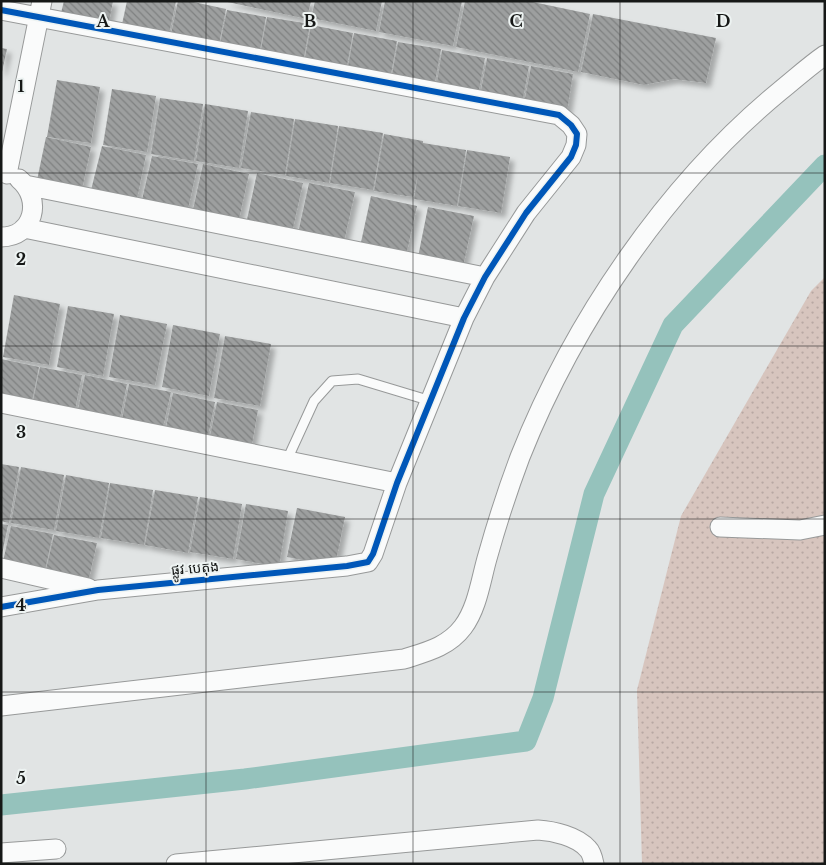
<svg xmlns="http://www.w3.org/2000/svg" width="826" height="865" font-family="'Libre Baskerville','Noto Sans Khmer',serif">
  <defs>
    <pattern id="green-dots" width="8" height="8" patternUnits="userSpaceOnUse" patternTransform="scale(1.25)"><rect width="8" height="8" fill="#d7c5be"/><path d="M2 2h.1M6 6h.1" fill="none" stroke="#b8a8a3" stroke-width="1.8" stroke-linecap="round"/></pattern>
    <pattern id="building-back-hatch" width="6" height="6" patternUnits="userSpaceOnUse" patternTransform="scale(1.25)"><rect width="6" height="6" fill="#9d9f9f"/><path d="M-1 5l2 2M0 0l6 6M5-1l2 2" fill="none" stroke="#7f8181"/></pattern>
    <filter id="shadow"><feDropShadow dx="4.5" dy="4.5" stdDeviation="2.5" flood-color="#0004"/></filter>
  </defs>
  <rect width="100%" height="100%" fill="#e1e4e4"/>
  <!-- green -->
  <path fill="url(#green-dots)" d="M825,277V864H642L637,690L681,516L811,291Z"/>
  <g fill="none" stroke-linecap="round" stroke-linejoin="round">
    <!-- canal -->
    <path stroke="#95c2bc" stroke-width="21" d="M1,805L245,779L526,741L543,698L594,494L673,325L825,165"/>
  </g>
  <!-- building -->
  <path fill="url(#building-back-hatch)" filter="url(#shadow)" d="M64,1H113L108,27L60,17Z
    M127,1H176L168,39L121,29Z
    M178,1H189L226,9L218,49L170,39Z
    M223,1H311L307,19Z
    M315,1H382L376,31L311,18Z
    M385,1H462L453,46L379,32Z
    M465,1H528L590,14L578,72L456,47Z
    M227,10L266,17L259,56L219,49Z
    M593,14L716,38L706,83L674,79L644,85L581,72Z
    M267,17L310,24L303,63L260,55Z
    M311,25L353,33L346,71L304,63Z
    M354,33L397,41L390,79L347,72Z
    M398,42L441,49L434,88L391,80Z
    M1,48L7,49L2,72H1Z
    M442,50L485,58L478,96L436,88Z
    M487,58L529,66L522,104L480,96Z
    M531,66L573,74L567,112L524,104Z
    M57,80L100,87L91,143L47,137Z
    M112,89L156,96L147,152L103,145Z
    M160,98L203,104L194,161L151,154Z
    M205,104L248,111L239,168L196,161Z
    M251,112L294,119L285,175L241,168Z
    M295,119L338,126L329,183L286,176Z
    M339,126L383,133L373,190L330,183Z
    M384,134L423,141V143L466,150L457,206L414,199L418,174L413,197L374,191Z
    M46,137L91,147L81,194L36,185Z
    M102,146L146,155L136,204L90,194Z
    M467,150L510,157L501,213L458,206Z
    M152,156L198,164L187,214L141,204Z
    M203,164L249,174L238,224L192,214Z
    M257,173L303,183L292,233L246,224Z
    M309,183L355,192L344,242L298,233Z
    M371,196L417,206L406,256L360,247Z
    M428,207L474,216L463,267L418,257Z
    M14,295L60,304L49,365L3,357Z
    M68,306L114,314L103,376L57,367Z
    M120,315L167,324L155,385L109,377Z
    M173,325L220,334L209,396L162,387Z
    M225,336L271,344L260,406L214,398Z
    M1,359L39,367L31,406L1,400Z
    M40,367L82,375L74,415L32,406Z
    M85,375L127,384L119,423L77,415Z
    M129,384L171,392L162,432L121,424Z
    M173,393L215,402L207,441L165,433Z
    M217,402L258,410L251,450L209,441Z
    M1,464L19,467L9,523L1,521Z
    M21,467L64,475L54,530L11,523Z
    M66,475L109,483L99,538L56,531Z
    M110,483L153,490L144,545L101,538Z
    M155,490L198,497L188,553L145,545Z
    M200,497L242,504L233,559L190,552Z
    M246,504L288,511L279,567L236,559Z
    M297,508L345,517L335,566L287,557Z
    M1,524L8,525L2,555L1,554Z
    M11,526L53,534L44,575L2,566Z
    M54,535L97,543L88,583L45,574Z"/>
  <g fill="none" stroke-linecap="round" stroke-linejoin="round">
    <!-- service casing -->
    <g stroke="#979999" stroke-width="11">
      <path id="service" d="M287,460L314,401L332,381L358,379L431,401"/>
    </g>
    <!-- minor casing -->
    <g stroke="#979999" stroke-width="21">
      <path id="minor" d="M1,10L559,115L571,125L577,134L576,145L571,157L526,213L485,277L464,318L397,483L373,554L368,562L347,566L98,590L1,607
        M7,174L42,1
        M25,185L485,277
        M24,228L464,318
        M1,237C34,237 43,199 19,179
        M1,403L397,483
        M720,527L800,530L825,525
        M1,568L88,588
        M1,706L404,659C426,652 448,647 463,627C478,607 481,578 488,555C497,523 508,489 520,457C574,321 667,184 780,91C795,79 809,66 825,55
        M1,853L56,849
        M176,864L538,830C553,831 577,836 588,849C591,852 593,859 594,864"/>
    </g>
    <!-- service -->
    <use href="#service" stroke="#fafbfb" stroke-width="9"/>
    <!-- minor -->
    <use href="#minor" stroke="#fafbfb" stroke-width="19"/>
    <!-- cycleway casing -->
    <g stroke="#edf3f2" stroke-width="9">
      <path id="cycleway" d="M1,10L559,115L571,125L577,134L576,145L571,157L526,213L485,277L464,318L397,483L373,554L368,562L347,566L98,590L1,607"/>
    </g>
    <!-- cycleway -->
    <use href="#cycleway" stroke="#0057b8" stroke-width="6"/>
  </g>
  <!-- grid -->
  <path fill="none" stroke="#161817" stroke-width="1" stroke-opacity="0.55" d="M206,1V864M413,1V864M620,1V864M1,173H825M1,346H825M1,519H825M1,692H825"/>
  <g text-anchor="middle" stroke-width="4" stroke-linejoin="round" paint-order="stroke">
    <!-- street labels -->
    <g font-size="14" fill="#161817" stroke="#edf3f2">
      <text transform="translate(195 568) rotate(-5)" y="5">ផ្លូវ បេតុង</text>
    </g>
  </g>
  <g font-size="16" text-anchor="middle" font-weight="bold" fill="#161817" stroke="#edf3f2" stroke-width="4" stroke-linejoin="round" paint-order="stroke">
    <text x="103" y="27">A</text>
    <text x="310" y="27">B</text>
    <text x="516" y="27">C</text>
    <text x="723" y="27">D</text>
    <text x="21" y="92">1</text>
    <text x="21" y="265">2</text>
    <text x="21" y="438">3</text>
    <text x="21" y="611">4</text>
    <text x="21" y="784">5</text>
  </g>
  <!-- border -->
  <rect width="826" height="865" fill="none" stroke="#161817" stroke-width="5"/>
</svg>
